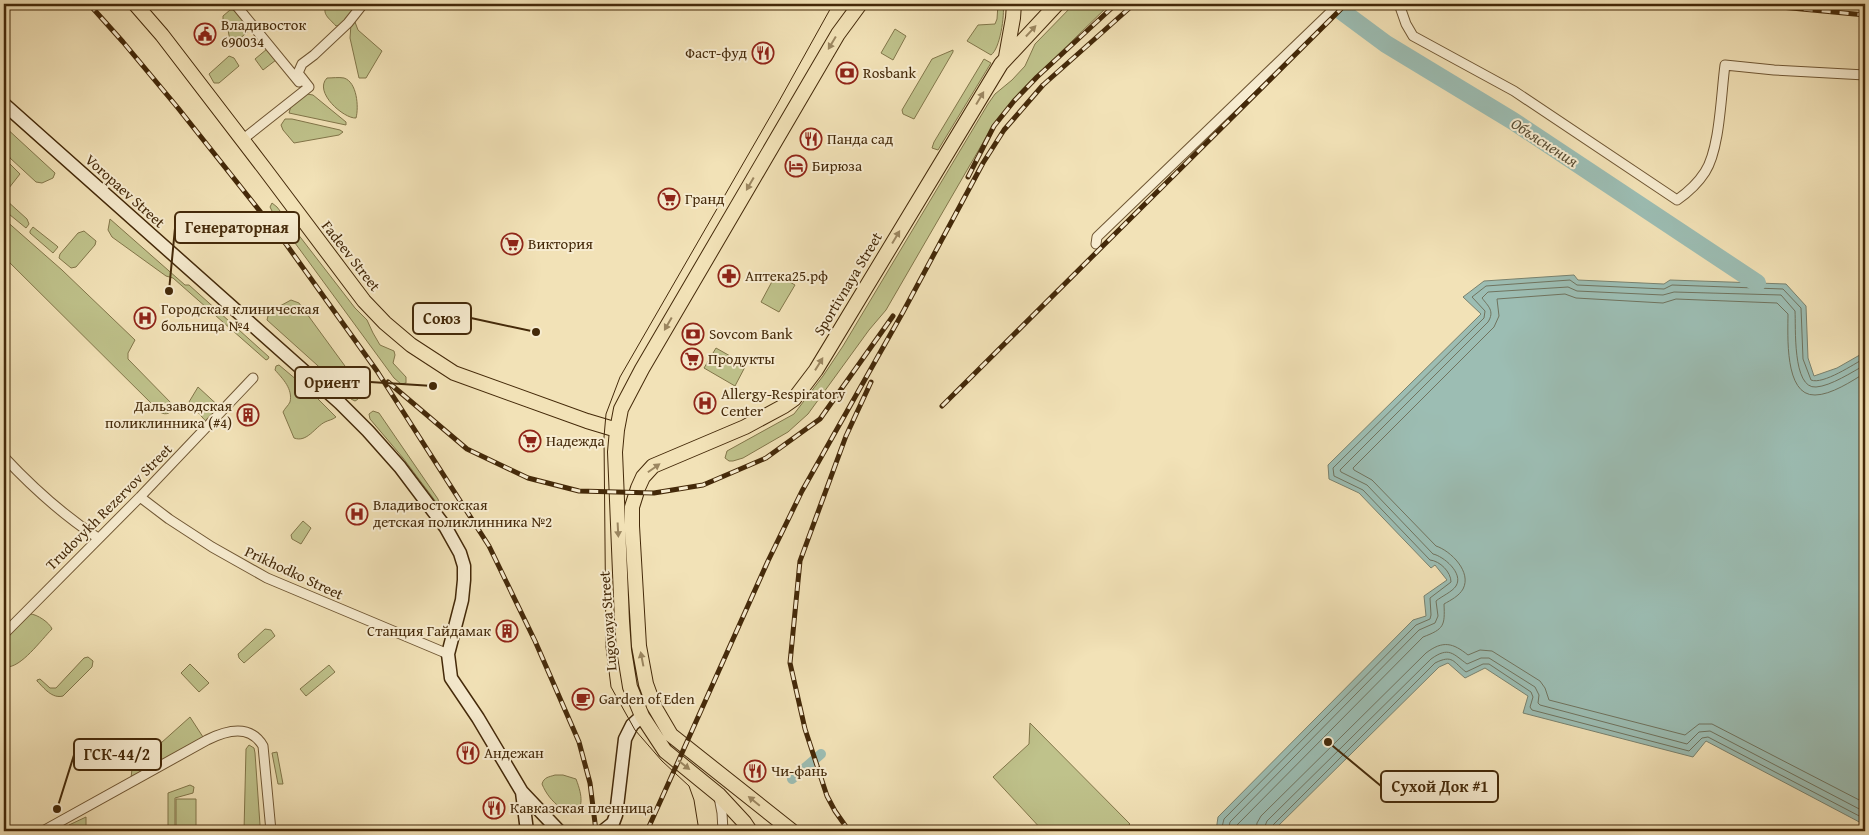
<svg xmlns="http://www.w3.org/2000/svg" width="1869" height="835" font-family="'Gentium Book Plus',serif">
  <rect width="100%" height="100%" fill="#f2e2b7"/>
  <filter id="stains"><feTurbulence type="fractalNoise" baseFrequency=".004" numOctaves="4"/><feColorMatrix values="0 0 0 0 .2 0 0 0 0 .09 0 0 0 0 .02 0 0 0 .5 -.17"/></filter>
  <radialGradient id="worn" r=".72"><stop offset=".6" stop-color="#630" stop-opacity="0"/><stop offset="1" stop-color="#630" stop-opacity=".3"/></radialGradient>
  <!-- green -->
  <path fill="#bfc28b" stroke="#82764a" d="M327,4H358L340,25L336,26C329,18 321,14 327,4Z
    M998,4H1003C1005,15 1000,49 991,55L967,41L978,25L995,24L997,19Z
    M1074,4H1110L1033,79L992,127L886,310L869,330L808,414L788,432L743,458L733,461H729L725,458L727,451L794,414L823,376L843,346L988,104L995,94L1012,80L1025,66L1035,44Z
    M230,10H235L251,29L231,46L228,30L223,21V16Z
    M355,22L358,30L382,51L366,78H359L350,38L351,24Z
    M895,29L906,36L893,60L881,53Z
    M267,49L276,60L263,70L255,59Z
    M953,50V52L914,119L903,114L902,110L932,59Z
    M229,56L234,58L239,66L219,83H214L209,74Z
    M984,59L991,63L938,150L932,148L934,142Z
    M327,78C332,78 339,77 344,78C357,82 359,107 356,118C344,119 313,92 327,78Z
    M307,94L313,95L346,122V125L289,113L291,106Z
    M285,119H292L340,130L343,132L339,135L294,143L283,130L281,125Z
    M4,126L55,173L53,178L42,183L36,182L10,158L4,145Z
    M4,161H7L20,174L5,193Z
    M6,200L27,219L29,224L26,228L4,210V201Z
    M272,203L277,207L355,308L367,320L373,333L380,345L394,351L395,355L393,363L406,377V383L401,384L394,378L273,213L270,207Z
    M4,219L62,270L135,340L128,353V359L173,405C173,413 166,416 160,412L4,257Z
    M110,219L185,285H189L269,357L268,359L266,360L173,278L166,276L112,237L108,230Z
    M33,227L57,246L58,247L53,253L30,233V231Z
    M84,231L96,241L95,245L76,267L71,268L59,258L60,254L78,233Z
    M776,274L795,285L779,312L761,302Z
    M291,300L299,303L361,388C361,394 361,398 355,401L351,399L327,374L267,320L269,312Z
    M716,348L746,365L735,386L704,368Z
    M279,365L310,391L336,417C332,420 329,420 325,422C315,427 307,443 294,438L283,412C285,408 288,406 290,402C293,389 283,379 275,370L276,366Z
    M198,387L223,410L209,425L189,402Z
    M373,411L379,413L438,499L439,503L436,502L403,458L370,419L369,414Z
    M303,521L311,528L301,544L292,539L291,535Z
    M30,614C37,614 50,623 52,629C41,640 21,668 6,667L4,641Z
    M265,629L271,630L275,636L244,663L239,658L238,654Z
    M88,657L93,661L92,667L63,696C52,699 44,688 37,681V680L40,679L50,688H56L84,658Z
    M190,664L209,683L199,692L181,673Z
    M329,665L335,672L306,696L300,689Z
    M190,717L203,737L131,778L132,769Z
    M1030,723L1130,824L1122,831H1043L993,777L1029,744Z
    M249,745L254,748L255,753L260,825L263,831H244L246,749Z
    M277,752L283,784H278L272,753Z
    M555,775H563L576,779C595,827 555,816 542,784C544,777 549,777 555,775Z
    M190,785L194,787L193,793L175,798V831H168V793Z
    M176,799H196V831H176Z
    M86,817V831H70L69,825Z"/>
  <!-- water -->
  <path fill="#9cbdb3" stroke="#79826f" d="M1574,275L1578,280L1664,284L1670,280L1786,284L1806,306L1808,358L1814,376L1837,368L1865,352V825L1706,741L1693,757L1523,713L1528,696L1485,668L1465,678L1448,663L1439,667L1273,831H1216L1218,817L1413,620L1426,616L1424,596L1447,580L1435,565L1431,568L1359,493L1329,479L1328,465L1481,314L1463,297L1484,281Z"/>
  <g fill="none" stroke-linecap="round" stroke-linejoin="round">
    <!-- shore -->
    <path stroke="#70735e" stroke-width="1" d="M1221,831L1224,819L1416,625L1430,619L1431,615L1430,598L1451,582C1451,572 1440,561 1430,560L1363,490L1334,476L1333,468L1484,318L1485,311L1472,297L1486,286L1570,280L1577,285L1664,289L1672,285L1783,289L1801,308L1803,359L1811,380C1823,385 1854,364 1865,358
      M1228,831L1230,822L1419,630L1435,623L1438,616L1436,601C1442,596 1452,592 1456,586C1464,573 1443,556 1433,554L1367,485L1341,472L1340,470L1488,322C1495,311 1488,306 1482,298L1488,292L1568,287L1577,291L1663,295L1674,292L1781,295L1795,311C1796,326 1792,389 1816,387C1831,386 1852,372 1865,365
      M1235,831L1237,825L1423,637C1444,629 1445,626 1444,604C1451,600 1459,596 1463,589C1472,572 1451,551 1436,546L1372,480L1354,470L1353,468L1494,327L1499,316L1497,299L1565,294L1576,298L1663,303L1676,299L1777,303L1788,314C1788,334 1784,396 1815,395C1831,395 1852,381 1865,373
      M1256,831L1257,823L1261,816L1426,653C1443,640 1453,643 1468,655L1480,650L1492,651L1540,681L1545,688L1549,700L1685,735L1699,724H1712L1865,803
      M1263,831L1267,821L1431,659C1449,646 1453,654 1467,664L1481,658H1489L1535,687L1539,695L1538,703L1540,705L1687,744L1699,732L1710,731L1865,812
      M1270,831L1272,826L1435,663C1453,654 1453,662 1466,672L1483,664H1489L1531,692L1533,697L1530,707L1532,710L1689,751L1702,738L1708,737L1865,819"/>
    <!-- canal -->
    <path stroke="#9cbdb3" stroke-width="10" d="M792,779L821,754"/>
    <!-- river -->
    <path stroke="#9cbdb3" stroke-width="18" d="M1332,4L1386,44L1513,121L1757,283"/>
    <!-- street casing -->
    <g stroke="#705734" stroke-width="11">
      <path id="street" d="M235,4L299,82
        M1399,4L1406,24L1413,36L1514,91L1677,200C1687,193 1698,183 1705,172C1720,149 1721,94 1725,65L1774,70L1865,75
        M242,140L309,87L298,73L302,64L314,55L348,23L363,4
        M1096,244L1097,237L1339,4
        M4,457C33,488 63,515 98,538
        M140,497L169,519L212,547L267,578L448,654
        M4,634L140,497L253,378
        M719,797L722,813L723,831
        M43,831L207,740C227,730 250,724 263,746L271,831"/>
    </g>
    <!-- secondary casing -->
    <g stroke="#442909" stroke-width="15">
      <path id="secondary" d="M4,104L340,403L368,431L400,467L446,528L460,553L464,566V580L462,600L448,654L451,678L478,718L522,792L559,831
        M522,792L527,831
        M603,831L613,823L616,815L625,739L632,725L642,716"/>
    </g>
    <!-- primary casing -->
    <g stroke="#442909" stroke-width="16">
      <path id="primary" d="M135,4L162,35L264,168L364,301L385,323L411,345L454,373L587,421L617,430
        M1006,57L1013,18L1014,4
        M750,831L744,822L719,795L665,751L642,716L630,687L624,650L622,621L615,452L617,430L621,409L642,369L838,34L860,4
        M792,831L671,735L654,706L646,684L639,646L632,526V507L638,488L643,477L653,466L745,427L784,406L794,399L816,370L1001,64L1057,4"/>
    </g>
    <!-- street -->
    <use href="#street" stroke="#f7ecd0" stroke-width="9"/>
    <!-- secondary -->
    <use href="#secondary" stroke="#f7ecd0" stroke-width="12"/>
    <!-- primary -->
    <use href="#primary" stroke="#f2e2b7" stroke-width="14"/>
    <!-- tram -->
    <path stroke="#442909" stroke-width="1" d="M699,831L694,800L689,786L662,761L635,730L611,687L606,647L604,437L606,414L620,377L778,103L833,4"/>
    <!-- rail casing -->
    <g stroke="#442909" stroke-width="5">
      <path id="rail" d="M89,4L123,42L178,108L286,244L377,371L489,546L535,641L579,742L590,783L596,831
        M1750,4L1865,15
        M1856,4L1865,5
        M968,177L994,126L1014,101L1037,77L1116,4
        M388,382L467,449L528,478L579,491L654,493L703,485L766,458L820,419L893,316
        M942,406L1346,4
        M647,831L768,561L802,491L903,312L983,163L1004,130L1043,85L1134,4
        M849,831L835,811L827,796L805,729L790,663L800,561L846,436L871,382
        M1401,831L1453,829L1468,831"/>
    </g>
    <!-- rail -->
    <use href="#rail" stroke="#f7ecd0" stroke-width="3" stroke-dasharray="9" stroke-linecap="butt"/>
  </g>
  <!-- one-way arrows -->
  <defs><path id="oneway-solid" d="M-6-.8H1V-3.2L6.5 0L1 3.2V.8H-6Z" transform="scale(1.25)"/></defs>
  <g fill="#9b8660">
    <use href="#oneway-solid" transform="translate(1031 31) rotate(-47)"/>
    <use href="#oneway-solid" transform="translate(832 43) rotate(121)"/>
    <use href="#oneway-solid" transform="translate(980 98) rotate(-59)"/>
    <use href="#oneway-solid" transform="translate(750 184) rotate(120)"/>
    <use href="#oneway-solid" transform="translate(896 237) rotate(-59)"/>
    <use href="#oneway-solid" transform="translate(668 324) rotate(120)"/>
    <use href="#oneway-solid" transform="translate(819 364) rotate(-58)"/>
    <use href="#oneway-solid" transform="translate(654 468) rotate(-35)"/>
    <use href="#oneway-solid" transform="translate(618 530) rotate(87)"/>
    <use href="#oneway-solid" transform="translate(642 659) rotate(-101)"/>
    <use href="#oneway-solid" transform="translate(684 765) rotate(38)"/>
    <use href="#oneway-solid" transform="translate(754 801) rotate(-141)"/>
  </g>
  <!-- icons -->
  <defs>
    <g id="civic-ring" transform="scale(1.125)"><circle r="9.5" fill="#f7ecd0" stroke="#8f2418" stroke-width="1.5"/><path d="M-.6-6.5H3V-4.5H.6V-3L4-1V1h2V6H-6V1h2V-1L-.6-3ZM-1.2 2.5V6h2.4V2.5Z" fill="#8f2418"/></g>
    <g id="restaurant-ring" transform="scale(1.125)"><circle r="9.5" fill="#f7ecd0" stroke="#8f2418" stroke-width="1.5"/><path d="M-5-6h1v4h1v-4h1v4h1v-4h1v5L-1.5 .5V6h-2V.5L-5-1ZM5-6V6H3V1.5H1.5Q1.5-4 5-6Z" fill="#8f2418"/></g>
    <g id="bank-ring" transform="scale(1.125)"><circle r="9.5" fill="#f7ecd0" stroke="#8f2418" stroke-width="1.5"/><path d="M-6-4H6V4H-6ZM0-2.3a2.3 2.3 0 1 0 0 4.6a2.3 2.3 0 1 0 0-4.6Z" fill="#8f2418"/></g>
    <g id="hotel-ring" transform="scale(1.125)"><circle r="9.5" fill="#f7ecd0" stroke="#8f2418" stroke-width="1.5"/><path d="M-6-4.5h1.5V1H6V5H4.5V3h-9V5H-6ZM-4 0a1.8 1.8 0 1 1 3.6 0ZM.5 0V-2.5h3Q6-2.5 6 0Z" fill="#8f2418"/></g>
    <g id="supermarket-ring" transform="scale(1.125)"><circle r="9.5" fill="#f7ecd0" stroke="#8f2418" stroke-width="1.5"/><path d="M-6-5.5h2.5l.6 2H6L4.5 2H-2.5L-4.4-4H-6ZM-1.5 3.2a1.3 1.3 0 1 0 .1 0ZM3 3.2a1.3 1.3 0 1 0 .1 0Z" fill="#8f2418"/></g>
    <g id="pharmacy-ring" transform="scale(1.125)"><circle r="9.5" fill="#f7ecd0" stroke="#8f2418" stroke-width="1.5"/><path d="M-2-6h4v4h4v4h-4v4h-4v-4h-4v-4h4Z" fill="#8f2418"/></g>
    <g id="hospital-ring" transform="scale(1.125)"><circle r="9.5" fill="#f7ecd0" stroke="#8f2418" stroke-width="1.5"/><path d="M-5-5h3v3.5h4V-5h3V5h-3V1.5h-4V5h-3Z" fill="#8f2418"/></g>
    <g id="building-ring" transform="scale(1.125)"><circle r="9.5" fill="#f7ecd0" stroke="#8f2418" stroke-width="1.5"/><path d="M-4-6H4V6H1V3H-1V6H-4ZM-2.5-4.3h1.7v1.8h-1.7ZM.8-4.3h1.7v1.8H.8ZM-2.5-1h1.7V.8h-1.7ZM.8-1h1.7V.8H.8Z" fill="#8f2418"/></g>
    <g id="cafe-ring" transform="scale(1.125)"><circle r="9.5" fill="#f7ecd0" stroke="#8f2418" stroke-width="1.5"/><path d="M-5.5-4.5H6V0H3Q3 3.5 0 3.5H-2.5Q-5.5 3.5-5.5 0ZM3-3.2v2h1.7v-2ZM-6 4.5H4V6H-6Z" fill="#8f2418"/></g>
  </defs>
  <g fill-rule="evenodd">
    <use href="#civic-ring" x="205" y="34"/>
    <use href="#restaurant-ring" x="763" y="53"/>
    <use href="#bank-ring" x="847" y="73"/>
    <use href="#restaurant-ring" x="811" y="139"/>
    <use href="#hotel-ring" x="796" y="166"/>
    <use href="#supermarket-ring" x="669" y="199"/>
    <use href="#supermarket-ring" x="512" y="244"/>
    <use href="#pharmacy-ring" x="729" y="276"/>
    <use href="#hospital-ring" x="145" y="318"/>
    <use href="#bank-ring" x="693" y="334"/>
    <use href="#supermarket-ring" x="692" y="359"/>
    <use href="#hospital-ring" x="705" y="403"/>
    <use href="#building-ring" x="248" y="415"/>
    <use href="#supermarket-ring" x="530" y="441"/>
    <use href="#hospital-ring" x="357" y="514"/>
    <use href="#building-ring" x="507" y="631"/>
    <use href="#cafe-ring" x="583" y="699"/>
    <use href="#restaurant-ring" x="468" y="753"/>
    <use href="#restaurant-ring" x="755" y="771"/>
    <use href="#restaurant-ring" x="494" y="808"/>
  </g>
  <g text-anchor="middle" stroke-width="4" stroke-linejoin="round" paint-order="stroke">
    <!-- poi labels -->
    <g font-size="15" fill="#442909" stroke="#f7ecd0" text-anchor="start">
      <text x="221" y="30">Владивосток<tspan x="221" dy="17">690034</tspan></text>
      <text x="747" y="58" text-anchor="end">Фаст-фуд</text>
      <text x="863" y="78">Rosbank</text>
      <text x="827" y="144">Панда сад</text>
      <text x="812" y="171">Бирюза</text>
      <text x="685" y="204">Гранд</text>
      <text x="528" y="249">Виктория</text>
      <text x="745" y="281">Аптека25.рф</text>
      <text x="161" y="314">Городская клиническая<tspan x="161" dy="17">больница №4</tspan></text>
      <text x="709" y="339">Sovcom Bank</text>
      <text x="708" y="364">Продукты</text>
      <text x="721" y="399">Allergy-Respiratory<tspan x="721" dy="17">Center</tspan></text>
      <text x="232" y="411" text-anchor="end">Дальзаводская<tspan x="232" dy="17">поликлинника (#4)</tspan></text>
      <text x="546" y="446">Надежда</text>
      <text x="373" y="510">Владивостокская<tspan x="373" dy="17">детская поликлинника №2</tspan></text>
      <text x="491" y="636" text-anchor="end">Станция Гайдамак</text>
      <text x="599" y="704">Garden of Eden</text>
      <text x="484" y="758">Андежан</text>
      <text x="771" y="776">Чи-фань</text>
      <text x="510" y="813">Кавказская пленница</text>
    </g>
    <!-- street labels -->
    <g font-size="15" fill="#442909" stroke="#f7ecd0">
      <text transform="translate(125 191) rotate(42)" y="5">Voropaev Street</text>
      <text transform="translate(351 256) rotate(52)" y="5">Fadeev Street</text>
      <text transform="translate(848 284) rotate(-59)" y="5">Sportivnaya Street</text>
      <text transform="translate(109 507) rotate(-45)" y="5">Trudovykh Rezervov Street</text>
      <text transform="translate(294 573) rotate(25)" y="5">Prikhodko Street</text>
      <text transform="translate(608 621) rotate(-94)" y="5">Lugovaya Street</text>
    </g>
    <!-- water labels -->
    <g font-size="16" font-style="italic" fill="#5a4e34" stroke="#f7ecd0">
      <text transform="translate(1545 142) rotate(33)" y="6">Объяснения</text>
    </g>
  </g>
  <!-- callouts -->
  <path fill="none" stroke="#442909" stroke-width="2" d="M169 291L175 228M536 332L471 318M433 386L370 382M57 809L74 755M1328 742L1381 786"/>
  <g fill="#442909" stroke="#f7ecd0" stroke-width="2">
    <circle cx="169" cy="291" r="5"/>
    <circle cx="536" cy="332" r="5"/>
    <circle cx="433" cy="386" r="5"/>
    <circle cx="57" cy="809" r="5"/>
    <circle cx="1328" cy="742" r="5"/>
  </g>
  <g fill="#f7ecd0" stroke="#442909" stroke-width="2">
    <rect x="175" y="212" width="124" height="31" rx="5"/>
    <rect x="413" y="303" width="58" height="31" rx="5"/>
    <rect x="295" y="367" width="75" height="31" rx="5"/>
    <rect x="74" y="739" width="87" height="31" rx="5"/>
    <rect x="1381" y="771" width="117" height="31" rx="5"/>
  </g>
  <g font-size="16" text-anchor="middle" font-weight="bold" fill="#442909">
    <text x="237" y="233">Генераторная</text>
    <text x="442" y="324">Союз</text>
    <text x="332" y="388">Ориент</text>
    <text x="117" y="760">ГСК-44/2</text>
    <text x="1440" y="792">Сухой Док #1</text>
  </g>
  <!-- margin -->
  <rect width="1869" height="835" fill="none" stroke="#f2e2b7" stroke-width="20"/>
  <rect x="5" y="5" width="1859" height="825" fill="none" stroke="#442909" stroke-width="2.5"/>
  <rect x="10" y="10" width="1849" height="815" fill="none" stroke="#442909"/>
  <rect width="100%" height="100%" filter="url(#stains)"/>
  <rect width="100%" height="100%" fill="url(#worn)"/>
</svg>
